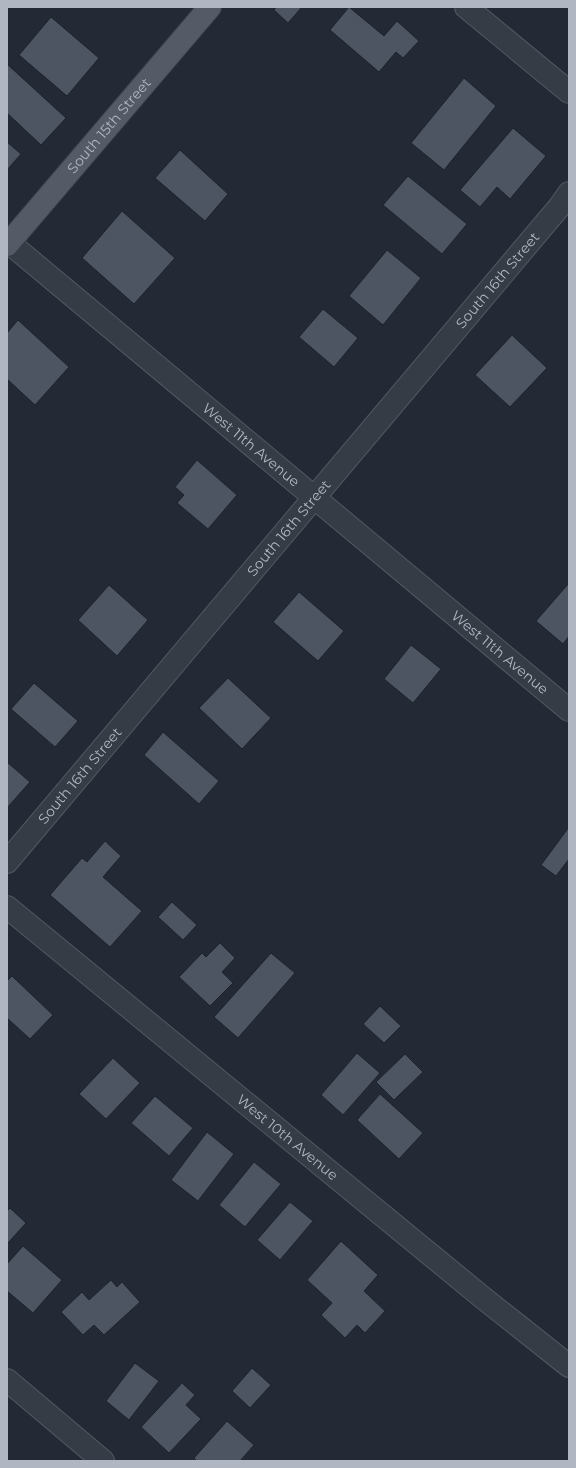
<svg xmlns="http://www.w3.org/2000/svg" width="576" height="1468" font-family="Montserrat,sans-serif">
  <rect width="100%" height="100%" fill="#232a35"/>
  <!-- building -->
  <path fill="#4d5462" stroke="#1d232c" d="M276,7H302L288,23L274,10Z
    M349,7L384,36L397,21L419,41L403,58L396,52L379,72L330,30Z
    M51,17L99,58L67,96L19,55Z
    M7,64L66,118L41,145L7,113Z
    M464,78L496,106L444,170L411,143Z
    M513,128L546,156L510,199L497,187L480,207L460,190Z
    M7,142L21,154L7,170Z
    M180,150L228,194L205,221L155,178Z
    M408,176L467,224L442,254L383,205Z
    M122,211L175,258L134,304L82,258Z
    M387,250L421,278L383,325L349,296Z
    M323,309L358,338L334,367L299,337Z
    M18,320L69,367L35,405L7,379V333Z
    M512,335L547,368L510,407L475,375Z
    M197,460L237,495L208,529L177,503L184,495L175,487Z
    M569,583V636L563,644L536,621Z
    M109,585L148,620L117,656L78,620Z
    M299,592L344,631L318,661L273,622Z
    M411,645L441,669L413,703L384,679Z
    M228,678L271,718L242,749L199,708Z
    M34,683L78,721L55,747L11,709Z
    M163,732L219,781L199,804L144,755Z
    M7,762L30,782L7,808Z
    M569,827V859L556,876L541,865Z
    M105,841L121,856L103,877L142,911L110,947L50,895L82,858L87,862Z
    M172,902L197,925L183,940L158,917Z
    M220,943L235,958L222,972L233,983L210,1006L179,977L202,953L206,957Z
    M271,953L295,973L238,1038L214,1017Z
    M12,976L53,1015L30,1039L7,1018V981Z
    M380,1006L401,1026L384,1043L363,1024Z
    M357,1053L380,1073L343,1115L321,1095Z
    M405,1054L423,1072L394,1100L376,1082Z
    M113,1058L140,1083L106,1119L79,1094Z
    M380,1094L423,1133L399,1159L357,1120Z
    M155,1096L193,1128L169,1156L131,1123Z
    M207,1132L234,1154L198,1201L171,1180Z
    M254,1162L281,1184L245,1227L219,1205Z
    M290,1202L313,1221L280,1260L257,1240Z
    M10,1208L26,1223L7,1244V1211Z
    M341,1241L378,1275L364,1291L385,1311L365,1333L357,1325L345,1338L321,1315L332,1303L307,1280Z
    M23,1246L62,1280L33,1313L7,1291V1264Z
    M111,1280L117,1287L122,1282L140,1302L104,1335L94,1325L83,1335L61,1312L82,1292L89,1300Z
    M135,1363L159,1381L129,1420L106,1401Z
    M252,1368L271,1385L250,1408L232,1391Z
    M182,1383L195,1395L186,1405L201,1419L169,1453L141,1427Z
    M227,1421L254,1445L240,1461H197L194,1458Z"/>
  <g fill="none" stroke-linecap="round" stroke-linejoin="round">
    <!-- minor casing -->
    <g stroke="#535963" stroke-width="24">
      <g id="minor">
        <path d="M466,7L569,92"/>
        <path id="s1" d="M7,241L569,710"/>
        <path id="s2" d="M7,862L560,206L569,193"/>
        <path id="s3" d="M7,907L482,1297L569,1366"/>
        <path d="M7,1380L103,1461"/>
      </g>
    </g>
    <!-- major casing -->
    <g stroke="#3f454f" stroke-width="24">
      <g id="major">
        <path id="s4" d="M7,245L210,7"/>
      </g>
    </g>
    <!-- minor -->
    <use href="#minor" stroke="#363c46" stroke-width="22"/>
    <!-- major -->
    <use href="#major" stroke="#545a66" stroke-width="22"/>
  </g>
  <g text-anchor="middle" stroke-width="3" stroke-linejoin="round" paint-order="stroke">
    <!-- street labels -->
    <g font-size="14" fill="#b0b6c2" stroke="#1b212a">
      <text dy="5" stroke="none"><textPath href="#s4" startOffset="157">South 15th Street</textPath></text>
      <text dy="5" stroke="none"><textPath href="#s2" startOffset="761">South 16th Street</textPath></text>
      <text dy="5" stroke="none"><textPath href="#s1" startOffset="318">West 11th Avenue</textPath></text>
      <text dy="5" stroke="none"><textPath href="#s2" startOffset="437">South 16th Street</textPath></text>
      <text dy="5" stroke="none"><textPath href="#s1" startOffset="642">West 11th Avenue</textPath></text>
      <text dy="5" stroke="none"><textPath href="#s2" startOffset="113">South 16th Street</textPath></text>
      <text dy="5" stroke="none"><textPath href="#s3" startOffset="363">West 10th Avenue</textPath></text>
    </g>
  </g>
  <!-- border -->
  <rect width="576" height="1468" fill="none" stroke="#b0b6c2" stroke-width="16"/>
</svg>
